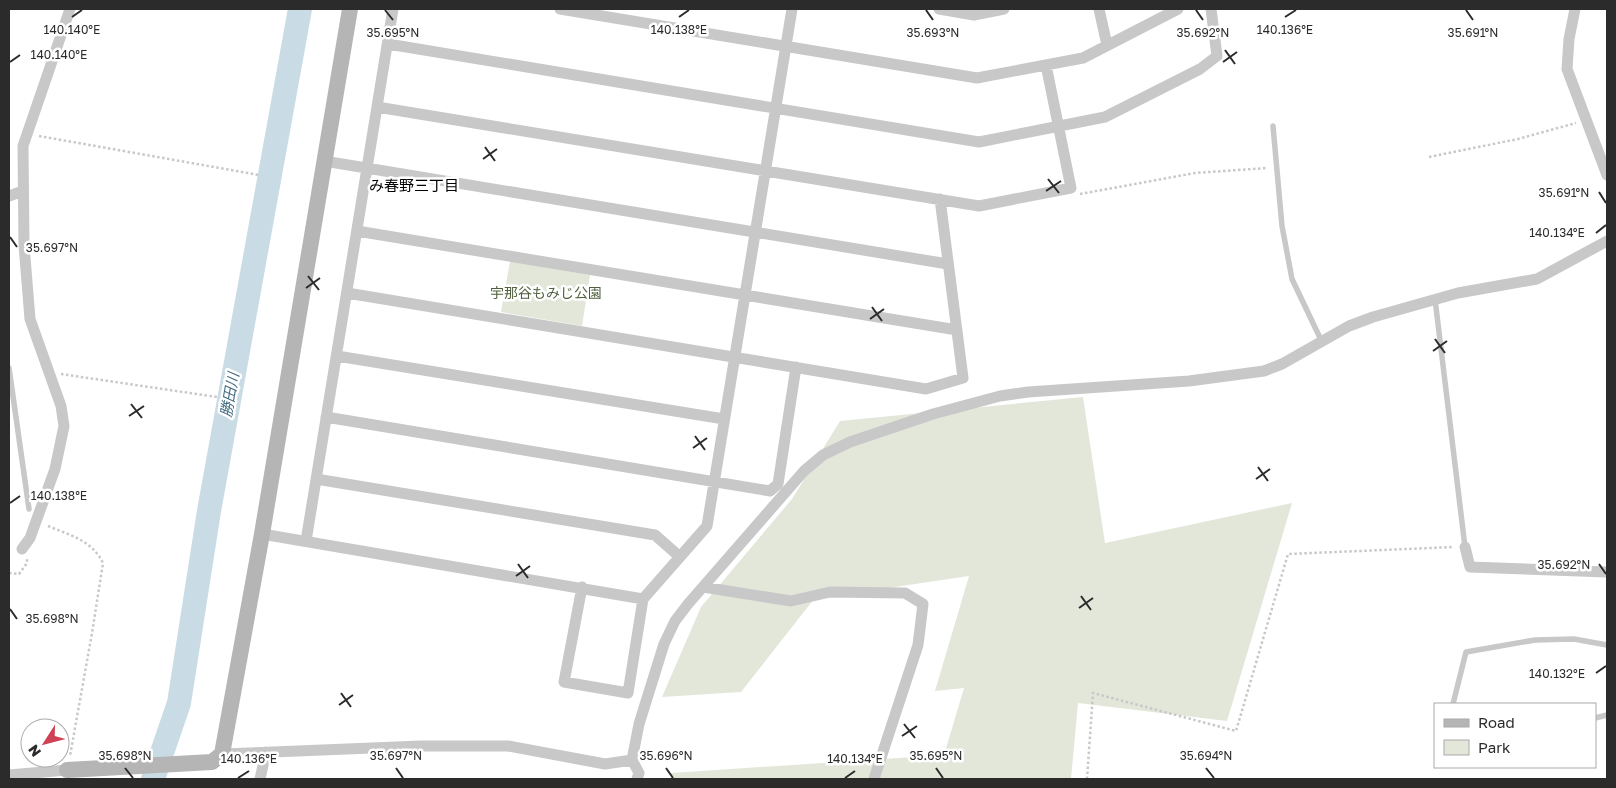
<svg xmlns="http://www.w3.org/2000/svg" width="1616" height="788" font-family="'Golos Text','Noto Sans JP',sans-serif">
  <rect width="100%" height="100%" fill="#fff"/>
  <!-- green -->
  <path fill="#e2e7da" d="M510,261L590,275L582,326L501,312Z
    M1083,397L1105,543L1292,503L1227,721L1078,703L1071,779H671V773L944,755L964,688L935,691L969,576L814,599L741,692L662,697L701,607L792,499L840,421Z"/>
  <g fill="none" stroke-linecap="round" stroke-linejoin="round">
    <!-- river -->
    <path stroke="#c9dce5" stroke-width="24" d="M153,779L179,703L209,511L300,9"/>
    <!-- path -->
    <path stroke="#c8c8c8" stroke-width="2.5" stroke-dasharray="2.5 2.5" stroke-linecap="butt" d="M39,136L259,175
      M1429,157L1518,139L1576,123
      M1080,194L1195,173L1267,168
      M61,374L217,397
      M48,526C69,535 92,540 103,563L92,633L70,756
      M9,573L19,574L27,563V558
      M1087,779L1093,693L1236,731L1288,554L1454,547"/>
    <!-- lane -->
    <path stroke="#c8c8c8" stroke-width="5.5" d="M1273,126L1282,226L1292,279L1322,342
      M1435,299L1465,547
      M9,368L29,509
      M1453,704L1466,652L1535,640L1574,639L1607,645
      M1595,718L1607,715"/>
    <!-- street -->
    <path stroke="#c8c8c8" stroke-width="11" d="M560,9L977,78L1083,58L1178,9
      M939,9L974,15L1004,9
      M1099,9L1107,45
      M1575,9L1569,39L1567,69L1607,175
      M388,44L979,142L1105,117L1200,69L1217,56L1211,9
      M377,107L979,206L1071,188L1046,65
      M324,161L948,264
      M9,196L23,191
      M357,231L957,330
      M347,293L926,389L963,378L940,199
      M337,356L724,419
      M326,417L770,491L778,484L796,367
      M316,479L655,535L680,557
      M262,534L643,599
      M306,541L393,9
      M1465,547L1470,567L1607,572
      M22,549L30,538L55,469L64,426L61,406L30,319L24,245L23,146L70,9
      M582,587L564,682L628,693L643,599L707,526L792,9
      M703,587L791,601L830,592L905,593L923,604L918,645L874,779
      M222,754L421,746H508L605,764L632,760L639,724L664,644L675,621L688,604L804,471L823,455L850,442L933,414L1000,396L1028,392L1189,381L1264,371L1282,364L1349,326L1373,317L1458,293L1537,279L1607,241
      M632,760L639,773L637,779
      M9,775L67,770
      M260,779L266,752"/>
    <!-- secondary -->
    <path stroke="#b5b5b5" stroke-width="16" d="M67,770L212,762L222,754L262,534L350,9"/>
  </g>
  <!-- ticks -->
  <path fill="none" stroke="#2b2b2b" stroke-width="2" d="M385,10L393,20M926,10L933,20M1196,10L1203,20M1466,10L1473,20M72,17L82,10M679,17L689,10M1285,17L1296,10M1225,50L1235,64M10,62L20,55M1223,62L1237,52M485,147L495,161M483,159L497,149M1048,179L1059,193M1046,191L1061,181M1599,192L1606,203M1596,233L1606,225M10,237L17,247M308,276L319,290M306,288L320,278M872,307L882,321M870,319L884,309M1435,339L1445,353M1433,351L1447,341M131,404L142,418M129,416L144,406M695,436L705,450M693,448L707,438M1258,467L1268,481M1256,479L1270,469M10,503L20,496M518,564L528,578M1599,564L1606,574M516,576L530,566M1081,596L1091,610M1079,608L1093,598M10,609L17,619M1596,673L1606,666M341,693L351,707M339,705L353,695M904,724L915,738M902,736L917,726M125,768L133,778M396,768L403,778M666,768L673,778M936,768L943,778M1206,768L1214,778M238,778L249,771M845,778L855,771"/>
  <g text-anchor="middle" stroke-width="5" stroke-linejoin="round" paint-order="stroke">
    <!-- park labels -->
    <g font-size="14" fill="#51613f" stroke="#fff">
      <text x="546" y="298">宇那谷もみじ公園</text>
    </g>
    <!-- neighbourhood labels -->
    <g font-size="15" fill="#000" stroke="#fff">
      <text x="414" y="191">み春野三丁目</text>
    </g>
    <!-- water labels -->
    <g font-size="15" font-style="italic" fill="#456e82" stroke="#fff">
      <text transform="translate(230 395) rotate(-80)" y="5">勝田川</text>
    </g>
  </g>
  <g font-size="12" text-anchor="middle" fill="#2b2b2b" stroke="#fff" stroke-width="5" stroke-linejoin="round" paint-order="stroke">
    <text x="72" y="34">140.140°E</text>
    <text x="679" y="34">140.138°E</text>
    <text x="1285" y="34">140.136°E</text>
    <text x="393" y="37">35.695°N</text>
    <text x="933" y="37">35.693°N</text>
    <text x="1203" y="37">35.692°N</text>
    <text x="1473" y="37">35.691°N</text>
    <text x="59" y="59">140.140°E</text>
    <text x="1564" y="197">35.691°N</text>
    <text x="1557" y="237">140.134°E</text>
    <text x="52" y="252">35.697°N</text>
    <text x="59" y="500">140.138°E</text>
    <text x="1564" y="569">35.692°N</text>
    <text x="52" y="623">35.698°N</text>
    <text x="1557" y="678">140.132°E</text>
    <text x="125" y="760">35.698°N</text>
    <text x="396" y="760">35.697°N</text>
    <text x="666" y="760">35.696°N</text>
    <text x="936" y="760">35.695°N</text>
    <text x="1206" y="760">35.694°N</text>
    <text x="249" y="763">140.136°E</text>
    <text x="855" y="763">140.134°E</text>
  </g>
  <!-- border -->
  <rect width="1616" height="788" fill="none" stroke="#2b2b2b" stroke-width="20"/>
  <!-- legend -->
  <rect x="1434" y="703" width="162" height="65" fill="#ffffff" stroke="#aaaaaa"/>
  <rect x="1444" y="719" width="25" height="8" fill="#b5b5b5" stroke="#aaaaaa"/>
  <text x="1478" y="728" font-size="15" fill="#2b2b2b">Road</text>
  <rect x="1444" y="740" width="25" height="15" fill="#e2e7da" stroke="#aaaaaa"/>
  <text x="1478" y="753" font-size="15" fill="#2b2b2b">Park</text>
  <!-- north arrow -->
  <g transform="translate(45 743) rotate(234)"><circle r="24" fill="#ffffff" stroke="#aaaaaa"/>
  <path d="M0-4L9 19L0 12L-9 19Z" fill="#cd4255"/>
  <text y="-8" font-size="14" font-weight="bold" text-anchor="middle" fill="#2b2b2b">N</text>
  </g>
</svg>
